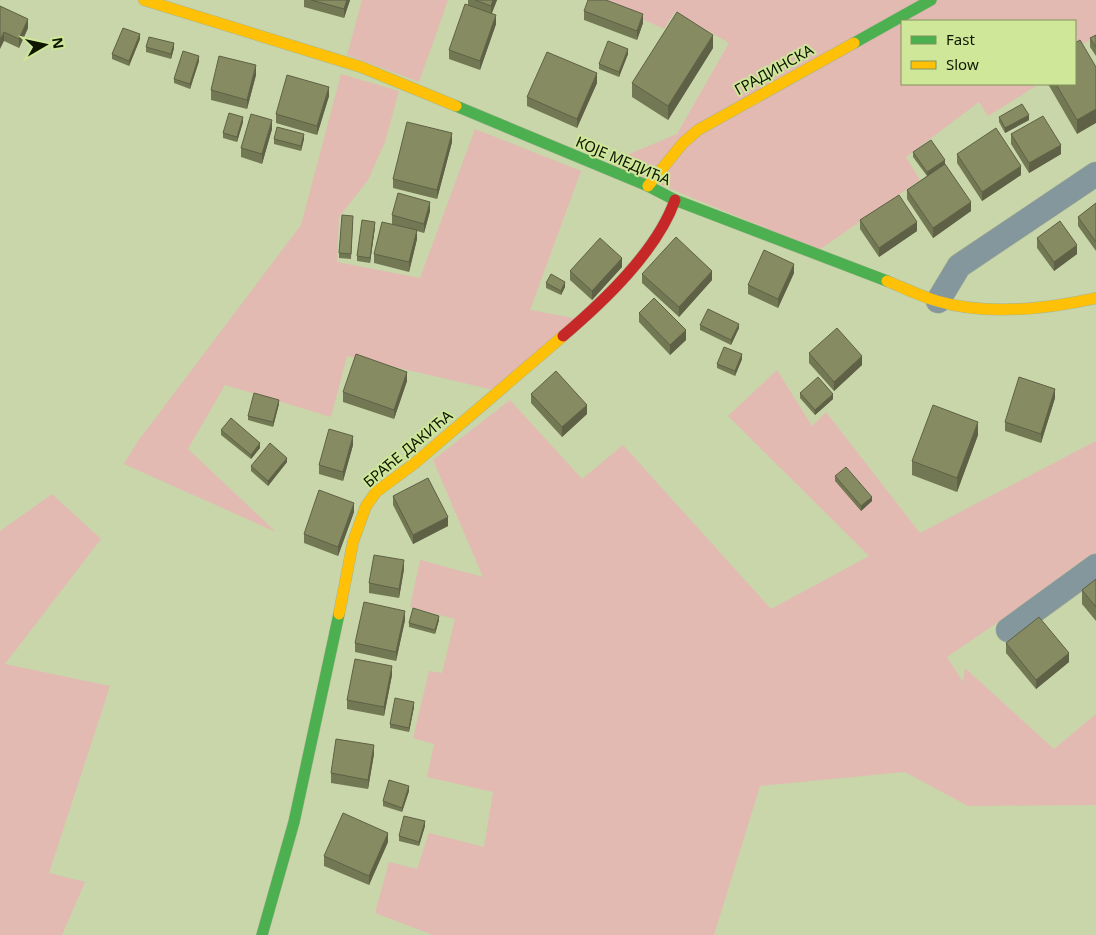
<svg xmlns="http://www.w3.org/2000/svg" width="1096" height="935" font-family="'Noto Sans',sans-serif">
  <rect width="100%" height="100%" fill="#c8d6aa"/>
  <!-- green -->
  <path fill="#e2bab2" d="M362,0H448L419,82L347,55Z
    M601,0H1096V37L1075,48V21H902V84H1039L988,116L979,102L906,157L920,180L819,250L608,163L677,134L729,43L675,12L664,29Z
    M341,74L399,91L385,142L368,180L339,217L337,262L420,278L475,129L581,171L530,310L579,319L494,390L347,356L331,417L225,385L188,449L276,532L124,464L138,441L301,225Z
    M777,370L812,426L826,412L920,533L1096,441V555L947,657L963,682L965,668L1054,749L1096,714V805L968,806L905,772L760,786L714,935H433L375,913L389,862L417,869L429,833L484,847L493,792L427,777L434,744L413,738L429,671L442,673L455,619L410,607L420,560L483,577L433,460L510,400L582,479L623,445L771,609L869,556L728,416Z
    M52,494L101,539L5,664L110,686L49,873L85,882L62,935H0V531Z"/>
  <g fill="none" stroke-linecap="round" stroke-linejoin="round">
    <!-- street casing -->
    <g stroke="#a9b492" stroke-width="25">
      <path id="street" d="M938,301L959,266L1096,174
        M1008,630L1096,566"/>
    </g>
    <!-- fast casing -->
    <g stroke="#a9b492" stroke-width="12">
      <path id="fast" d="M854,43L931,0
        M456,106L648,186L675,200L887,281
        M262,935L294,822L339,614"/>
    </g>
    <!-- slow casing -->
    <g stroke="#a9b492" stroke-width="12">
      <path id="slow" d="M144,0L361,67L456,106
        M648,186L683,143L698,130L854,43
        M887,281C904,288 920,296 937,301C987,316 1046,309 1096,298
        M339,614L353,542L366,506L376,492L415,463L563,336"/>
    </g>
    <!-- jam casing -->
    <g stroke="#a9b492" stroke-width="12">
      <path id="jam" d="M563,336C604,301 657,251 675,200"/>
    </g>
    <!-- street -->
    <use href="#street" stroke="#84979d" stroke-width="24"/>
    <!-- fast -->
    <use href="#fast" stroke="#4caf50" stroke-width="11"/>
    <!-- slow -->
    <use href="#slow" stroke="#ffc107" stroke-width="11"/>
    <!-- jam -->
    <use href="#jam" stroke="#c62828" stroke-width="11"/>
  </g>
  <!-- wall -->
  <path fill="#737854" d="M304,0H350L344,18L304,7Z
    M468,0H497L492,13L496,24L480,70L449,59V50L468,5Z
    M0,6L28,28L19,48L4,41Z
    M584,11L643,23L637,40L584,20Z
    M1096,35V56L1090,47V38Z
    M140,39L129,66L112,59V54Z
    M146,47L174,48L171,59L146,52Z
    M713,48L668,120L632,97V83Z
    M628,54L619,77L599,69V64Z
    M199,61L190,89L174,83V79Z
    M1096,67L1077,134L1048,84H1075Z
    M256,75L247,109L211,100V90Z
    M597,83L577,128L527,106V97Z
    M329,96L317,135L276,123V114Z
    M999,117L1029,120L1005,133L999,122Z
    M243,122L237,142L223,138V133Z
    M272,129L262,164L241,157V148Z
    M1011,134L1061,154L1029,173L1011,144Z
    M274,139H304L301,151L274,144Z
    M452,142L437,199L393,188V179Z
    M913,152L945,164L971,211L933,238L907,199V190L927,176L913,157Z
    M957,154L1021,175L982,201L957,163Z
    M1096,203V251L1078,226V217Z
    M430,211L424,233L417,231V239L409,272L374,263V254L392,224V215Z
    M860,220L917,231L879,257L860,229Z
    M353,221L351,259L339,258V253Z
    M375,227L370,263L357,261V256Z
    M1037,238L1077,254L1054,271L1037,248Z
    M622,267L592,300L570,280V271Z
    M794,273L778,308L748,294V285Z
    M642,274L712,280L679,317L642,283Z
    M546,283L565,287L561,295L546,288Z
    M639,313L686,340L670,355L639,322Z
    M700,325L739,328L731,345L700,330Z
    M809,353L862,365L834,391L809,363Z
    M742,359L735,376L717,368V364Z
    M407,381L394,419L343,402V392Z
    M800,393L833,399L815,415L800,398Z
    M531,394L587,414L562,437L531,403Z
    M1055,398L1041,443L1005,431V422Z
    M279,404L273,427L248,420V416Z
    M221,430L260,448L251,459L221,435Z
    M978,435L957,492L912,475V461Z
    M353,445L343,481L319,474V465Z
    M287,462L268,486L251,471V466Z
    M835,476L872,501L861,511L835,481Z
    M393,496L448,526L413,544L393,505Z
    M354,512L338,556L304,543V534Z
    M404,569L399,598L369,593V583Z
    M1096,579V621L1082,604V590Z
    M405,620L396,661L355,652V643Z
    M439,620L435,634L409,627V623Z
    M1006,643L1069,662L1036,689L1006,653Z
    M392,675L384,716L347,709V700Z
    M414,707L409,732L390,728V724Z
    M374,754L368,789L331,783V773Z
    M409,791L402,812L383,806V801Z
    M425,826L419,846L399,841V836Z
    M388,842L369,885L324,866V856Z"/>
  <!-- shaded-wall -->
  <path fill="#5e6145" d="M347,0H350L344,18V9Z
    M493,0H497L491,15V6Z
    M643,14V23L637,40V31Z
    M496,15V24L480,70V61Z
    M28,19V28L19,48V39Z
    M4,32V41L0,49V40Z
    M140,34V39L129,66V61Z
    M713,35V48L668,120V106Z
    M174,43V48L171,59V54Z
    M628,49V54L619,77V72Z
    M199,56V61L190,89V84Z
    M256,65V75L247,109V100Z
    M597,73V83L577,128V119Z
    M329,87V96L317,135V126Z
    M1096,109V123L1077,134V120Z
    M1029,115V120L1005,133V128Z
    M243,117V122L237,142V137Z
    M272,120V129L262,164V154Z
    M452,133V142L437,199V190Z
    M304,134V139L301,151V146Z
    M1061,145V154L1029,173V163Z
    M945,160V165L927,177V172Z
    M1021,166V175L982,201V192Z
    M430,202V211L424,233V224Z
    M971,202V211L933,238V228Z
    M375,222V227L370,263V258Z
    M917,222V231L879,257V248Z
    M417,230V239L409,272V262Z
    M1077,245V254L1054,271V262Z
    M622,258V267L592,300V291Z
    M794,264V273L778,308V299Z
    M712,271V280L679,317V307Z
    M565,282V287L561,295V291Z
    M739,324V328L731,345V340Z
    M686,330V340L670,355V345Z
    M742,354V359L735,376V371Z
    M862,356V365L834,391V382Z
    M407,372V381L394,419V410Z
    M1055,389V398L1041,443V434Z
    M833,394V399L815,415V410Z
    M279,400V404L273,427V422Z
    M587,405V414L562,437V427Z
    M978,422V435L957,492V478Z
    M353,436V445L343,481V472Z
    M260,443V448L251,459V455Z
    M287,458V462L268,486V481Z
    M872,497V501L861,511V506Z
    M354,503V512L338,556V547Z
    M448,517V526L413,544V535Z
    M404,560V569L399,598V589Z
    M405,611V620L396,661V652Z
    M439,616V620L435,634V630Z
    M1069,653V662L1036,689V680Z
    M392,666V675L384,716V707Z
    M414,702V707L409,732V728Z
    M374,745V754L368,789V780Z
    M409,786V791L402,812V808Z
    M425,821V826L419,846V842Z
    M388,833V842L369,885V876Z"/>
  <!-- building -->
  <path fill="#868b62" stroke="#5e6145" d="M311,0H347L344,9Z
    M475,0H493L491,6Z
    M588,0H606L643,14L637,31L584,11Z
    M465,4L496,15L480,61L449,50Z
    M0,6L28,19L19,39L4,32L0,40Z
    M677,12L713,35L668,106L632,83Z
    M123,28L140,34L129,61L112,54Z
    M1096,35V47L1090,38Z
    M149,37L174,43L171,54L146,47Z
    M1080,40L1096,67V109L1077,120L1056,84H1075V43Z
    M608,41L628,49L619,72L599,64Z
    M183,51L199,56L190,84L174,79Z
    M547,52L597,73L577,119L527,97Z
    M219,56L256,65L247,100L211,90Z
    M287,75L329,87L317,126L276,114Z
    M1022,104L1029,115L1005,128L999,117Z
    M229,113L243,117L237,137L223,133Z
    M251,114L272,120L262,154L241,148Z
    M1043,116L1061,145L1029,163L1011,134Z
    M407,122L452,133L437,190L393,179Z
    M277,127L304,134L301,146L274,139Z
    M996,128L1021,166L982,192L957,154Z
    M931,140L945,160L927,172L913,152Z
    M945,164L971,202L933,228L907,190Z
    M398,193L430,202L424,224L392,215Z
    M899,195L917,222L879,248L860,220Z
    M1096,203V242L1078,217Z
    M342,215L353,216L351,254L339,253Z
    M362,220L375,222L370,258L357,256Z
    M1060,221L1077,245L1054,262L1037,238Z
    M382,222L417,230L409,262L374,254Z
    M676,237L712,271L679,307L642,274Z
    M600,238L622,258L592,291L570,271Z
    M764,250L794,264L778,299L748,285Z
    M551,274L565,282L561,291L546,283Z
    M654,298L686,330L670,345L639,313Z
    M708,309L739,324L731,340L700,325Z
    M837,328L862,356L834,382L809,353Z
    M724,347L742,354L735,371L717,364Z
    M356,354L407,372L394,410L343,392Z
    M556,371L587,405L562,427L531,394Z
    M818,377L833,394L815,410L800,393Z
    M1019,377L1055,389L1041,434L1005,422Z
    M254,393L279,400L273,422L248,416Z
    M933,405L978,422L957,478L912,461Z
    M231,418L260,443L251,455L221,430Z
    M329,429L353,436L343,472L319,465Z
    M270,443L287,458L268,481L251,466Z
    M846,467L872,497L861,506L835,476Z
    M428,478L448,517L413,535L393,496Z
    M319,490L354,503L338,547L304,534Z
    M374,555L404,560L399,589L369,583Z
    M1096,579V607L1082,590Z
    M364,602L405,611L396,652L355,643Z
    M413,608L439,616L435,630L409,623Z
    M1039,617L1069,653L1036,680L1006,643Z
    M355,659L392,666L384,707L347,700Z
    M395,698L414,702L409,728L390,724Z
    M336,739L374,745L368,780L331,773Z
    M389,780L409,786L402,808L383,801Z
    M343,813L388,833L369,876L324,856Z
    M404,816L425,821L419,842L399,836Z"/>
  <g text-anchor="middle" stroke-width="4" stroke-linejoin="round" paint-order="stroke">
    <!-- street labels -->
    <g font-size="15" fill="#0f1600" stroke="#cee799">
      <text transform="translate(774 70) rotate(-29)" y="5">ГРАДИНСКА</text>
      <text transform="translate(623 161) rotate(23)" y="5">КОЈЕ МЕДИЋА</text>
      <text transform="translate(408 449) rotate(-40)" y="5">БРАЋЕ ДАКИЋА</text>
    </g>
  </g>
  <!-- legend -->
  <rect x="901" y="20" width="175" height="65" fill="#cee799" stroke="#82935c"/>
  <rect x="911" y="36" width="25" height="8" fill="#4caf50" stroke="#82935c"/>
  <text x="946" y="45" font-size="15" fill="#0f1600">Fast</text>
  <rect x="911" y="61" width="25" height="8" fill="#ffc107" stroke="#82935c"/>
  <text x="946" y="70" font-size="15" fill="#0f1600">Slow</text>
  <!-- north arrow -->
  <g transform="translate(45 45) rotate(81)" stroke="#cee799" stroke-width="4" paint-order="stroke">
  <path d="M0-4L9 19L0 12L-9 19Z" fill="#0f1600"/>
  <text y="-8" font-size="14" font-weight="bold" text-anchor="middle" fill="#0f1600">N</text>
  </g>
</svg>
